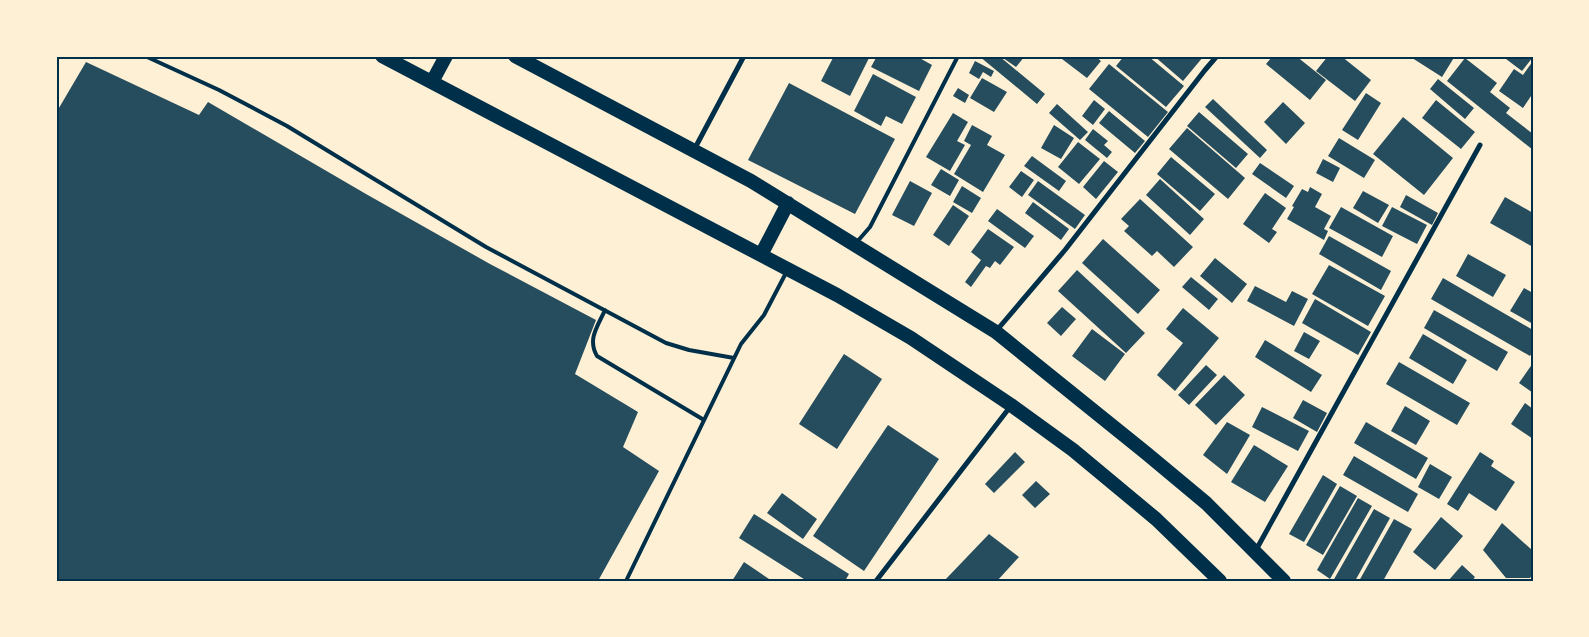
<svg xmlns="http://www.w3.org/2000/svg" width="1589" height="637" font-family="Roboto,sans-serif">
  <rect width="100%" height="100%" fill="#fdf0d5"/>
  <!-- building -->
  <path fill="#264d5e" d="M834,56H870L850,96L821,81Z
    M877,56H916L932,65L919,91L871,67Z
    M979,56H999L1045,94L1037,104Z
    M1005,56H1025L1016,67L1003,58Z
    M1064,56H1095L1101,61L1087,78L1062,59Z
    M1124,56H1148L1184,86L1166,107L1116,66Z
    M1154,56H1202L1203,57L1183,81Z
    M1269,56H1296L1326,80L1310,100L1266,64L1271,58Z
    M1328,56H1341L1371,80L1355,101L1316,71Z
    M1409,56H1455L1442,77Z
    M1502,56H1533V57L1522,71Z
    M1465,58L1497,83L1490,92L1510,108L1506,113L1533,134V150L1447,81Z
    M975,61L994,71L991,77L983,72L979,79L969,73Z
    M1533,61V93L1523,108L1499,91L1514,69L1523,75Z
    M86,62L199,115L208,102L366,194L490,264L596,320L575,374L638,412L623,447L659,471L598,581H56V113Z
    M1109,64L1168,112L1148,137L1089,89Z
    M873,74L916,97L902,124L886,116L881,126L854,111Z
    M982,78L1007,92L994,112L970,98Z
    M1438,79L1474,108L1465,119L1430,89Z
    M789,83L895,139L855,214L748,160Z
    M958,88L969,95L965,103L953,96Z
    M1366,93L1381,103L1358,140L1342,130Z
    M1213,99L1267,150L1260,158L1205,107Z
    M1094,100L1105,109L1093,125L1082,116Z
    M1436,100L1475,132L1461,149L1422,118Z
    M1283,102L1305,123L1286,144L1264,122Z
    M1057,104L1088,132L1080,140L1049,113Z
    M1109,111L1145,141L1135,153L1099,123Z
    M1199,112L1248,154L1236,168L1187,126Z
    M953,113L968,122L957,141L965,145L950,171L926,157Z
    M1403,117L1453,158L1424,195L1373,154Z
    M972,125L992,136L987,145L1005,155L983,192L954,174L971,145L964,141Z
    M1054,125L1074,138L1061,159L1041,148Z
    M1187,128L1245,178L1228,199L1169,149Z
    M1093,129L1108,141L1104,145L1112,152L1107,158L1085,140Z
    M1339,138L1375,160L1364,178L1328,156Z
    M1078,142L1100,159L1079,184L1058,167Z
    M1032,156L1066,181L1059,191L1024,166Z
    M1171,157L1215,194L1200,211L1157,174Z
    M1323,159L1340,168L1333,182L1316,173Z
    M1104,161L1118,172L1096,199L1083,187Z
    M1260,163L1294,186L1286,198L1252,174Z
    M941,169L959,180L950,196L931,185Z
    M1021,171L1034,180L1022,197L1009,187Z
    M1160,179L1204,219L1190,235L1146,195Z
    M910,181L932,193L914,226L892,215Z
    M1038,181L1085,215L1075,229L1028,195Z
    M962,186L981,198L972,213L953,202Z
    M1310,187L1322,194L1315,207L1331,216L1324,229L1328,231L1324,240L1287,219L1294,207L1292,206L1302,189L1308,192Z
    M1363,191L1389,205L1378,223L1353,208Z
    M1265,193L1286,208L1272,229L1277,232L1269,243L1243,224Z
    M1406,195L1438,213L1432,225L1400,207Z
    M1505,197L1533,213V247L1490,223Z
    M1140,199L1193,247L1174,267L1157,251L1152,256L1124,231L1129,226L1121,219Z
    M1033,202L1069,229L1061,240L1025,213Z
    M953,205L969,216L949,246L933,235Z
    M1341,207L1393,236L1382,257L1329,228Z
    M1392,207L1427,225L1417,244L1382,226Z
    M997,209L1034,236L1025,248L988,221Z
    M988,229L1014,247L1000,265L995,261L990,268L986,266L971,287L965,282L981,260L971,252Z
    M1329,236L1391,271L1381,290L1319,254Z
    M1103,239L1160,290L1138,314L1082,263Z
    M1468,254L1506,275L1493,297L1456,276Z
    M1215,258L1247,284L1232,303L1200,276Z
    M1329,265L1385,296L1368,326L1312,294Z
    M1077,270L1145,333L1126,353L1058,291Z
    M1191,277L1218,299L1209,310L1182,287Z
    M1443,278L1533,330V351L1530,356L1431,299Z
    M1255,286L1286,302L1292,291L1308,299L1294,326L1247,301Z
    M1524,288L1533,293V324L1510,311Z
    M1315,299L1371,332L1358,355L1302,323Z
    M1062,307L1076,319L1061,336L1047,323Z
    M1183,308L1219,338L1175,391L1157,375L1183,343L1166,329Z
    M1434,310L1508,352L1497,371L1424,328Z
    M1092,329L1125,354L1105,381L1072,356Z
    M1304,332L1320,341L1309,359L1294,351Z
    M1423,334L1467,360L1453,384L1409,358Z
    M1265,340L1322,375L1311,392L1255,357Z
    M844,354L882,379L837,449L799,424Z
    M1399,362L1470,403L1457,425L1386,384Z
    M1533,363V393L1519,383Z
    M1206,365L1217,375L1189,405L1178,395Z
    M1224,375L1245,395L1216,425L1195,405Z
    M1303,400L1327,413L1317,432L1293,418Z
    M1525,403L1533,409V439L1511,424Z
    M1405,406L1430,421L1416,445L1391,431Z
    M1262,407L1309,431L1298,451L1252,427Z
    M1227,422L1250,435L1227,474L1203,455Z
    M1366,422L1428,458L1416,479L1354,443Z
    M888,425L939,459L864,571L813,536Z
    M1254,445L1288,466L1265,502L1231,482Z
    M1015,452L1025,462L994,493L985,484Z
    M1480,452L1494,461L1491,466L1515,482L1496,511L1469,493L1458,511L1447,504Z
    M1354,456L1418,494L1408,512L1343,475Z
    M1430,464L1452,477L1439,499L1418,487Z
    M1323,475L1337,484L1304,542L1289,534Z
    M1036,481L1050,494L1035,508L1022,495Z
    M1340,486L1357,496L1323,555L1306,545Z
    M782,493L817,519L803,539L767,513Z
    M1358,498L1372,506L1330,579L1317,570Z
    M1374,509L1390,518L1355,581H1333Z
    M754,514L849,574L845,581H807L739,538Z
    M1441,517L1463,536L1435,570L1413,552Z
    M1394,519L1412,529L1383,581H1359Z
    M1502,523L1533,551V574L1530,578H1506L1483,550Z
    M989,534L1019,557L997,581H944Z
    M744,562L772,581H732Z
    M1462,565L1475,577L1472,581H1448Z"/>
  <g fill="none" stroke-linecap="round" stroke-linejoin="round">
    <!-- service -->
    <path stroke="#003049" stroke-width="4" d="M145,56L219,90L287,126L486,247L666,343L689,350L734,358
      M856,243L870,227L958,56
      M605,310C598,326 587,339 597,356L704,420
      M626,581L741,344L764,315L787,271"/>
    <!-- minor -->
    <path stroke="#003049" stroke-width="5" d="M695,148L744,56
      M997,330L1065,250L1205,70L1217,56
      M1256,550L1480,145
      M876,581L1010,407"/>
    <!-- trunk -->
    <path stroke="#003049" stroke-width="14" d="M382,56L837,295L911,338L1011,405L1073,450L1156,519L1220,581
      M515,56L751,181L996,332L1146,453L1206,503L1284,581
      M432,82L446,56
      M761,255L788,203"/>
  </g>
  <!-- border -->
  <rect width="1589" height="637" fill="none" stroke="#fdf0d5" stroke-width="115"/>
  <rect x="58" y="58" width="1474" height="522" fill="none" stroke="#003049" stroke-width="2"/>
</svg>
